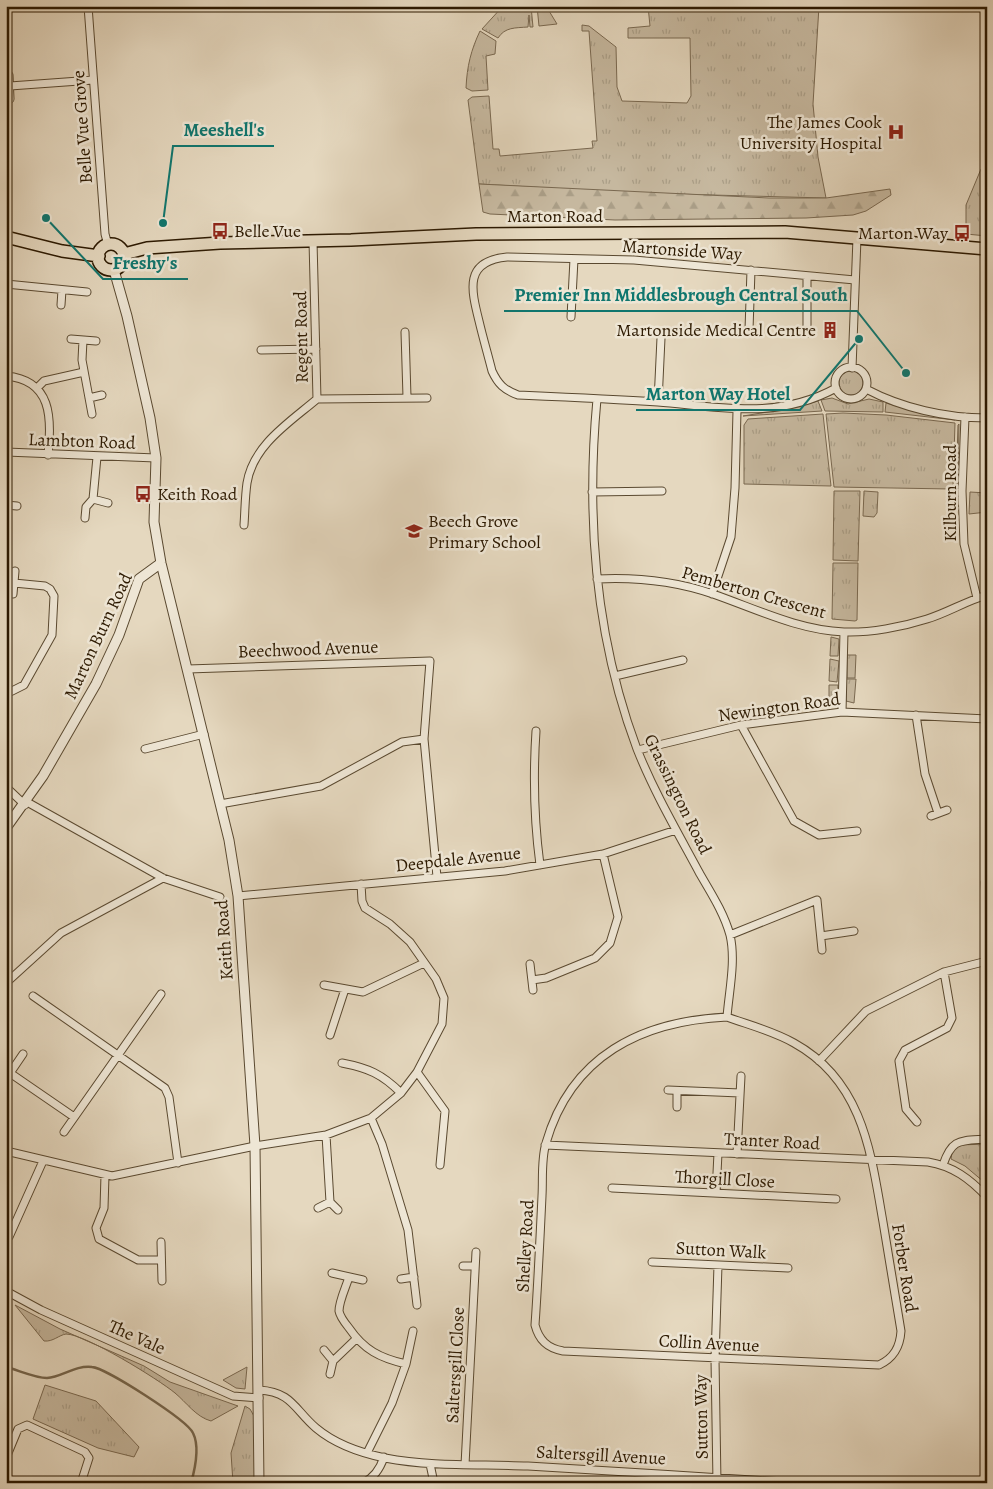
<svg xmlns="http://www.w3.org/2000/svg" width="993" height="1489" font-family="Alegreya,serif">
  <defs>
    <pattern id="grass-tufts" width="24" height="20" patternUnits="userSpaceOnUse" patternTransform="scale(1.25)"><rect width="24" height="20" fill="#c6b89f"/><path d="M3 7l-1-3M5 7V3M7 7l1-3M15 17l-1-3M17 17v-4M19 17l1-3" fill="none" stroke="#aa9e87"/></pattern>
    <pattern id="forest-firs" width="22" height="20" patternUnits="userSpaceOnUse" patternTransform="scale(1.25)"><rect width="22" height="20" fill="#c6b89f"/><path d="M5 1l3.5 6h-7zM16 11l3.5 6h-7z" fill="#aa9e87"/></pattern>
  </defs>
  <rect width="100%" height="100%" fill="#e5d8bf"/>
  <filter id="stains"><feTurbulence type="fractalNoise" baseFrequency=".004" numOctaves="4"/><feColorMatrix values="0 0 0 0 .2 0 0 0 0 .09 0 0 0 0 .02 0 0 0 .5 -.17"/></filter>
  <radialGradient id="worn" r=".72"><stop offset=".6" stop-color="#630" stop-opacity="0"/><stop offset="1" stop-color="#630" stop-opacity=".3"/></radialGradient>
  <!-- grass -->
  <path fill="url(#grass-tufts)" stroke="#796850" d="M503,6H531L533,27H530L529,15L528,27C515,28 505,27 498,38L482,29Z
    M537,6H546L557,24L539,26Z
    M648,6H819L813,104L818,157L826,198L635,193L479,184L468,100L472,97L489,96L493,149H499L500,156L593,148L592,141H597L589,31H582V25L589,26L616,47L617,87L622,101L687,103L691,96L690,38H628V28L650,26Z
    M480,31L496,41L495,54L486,56L488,90L472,91L466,88C467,66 471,50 480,31Z
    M987,166V236L966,234V205L981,169Z
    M839 383a12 12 0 1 1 24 0a12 12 0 1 1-24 0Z
    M832,398L848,404L869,399L883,402V412L825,411L821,400Z
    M818,401L822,411L743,416L792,408Z
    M886,403L914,411L951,417L955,420L885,412Z
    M843,413L886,415L955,423L953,487L951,489L834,487L826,414Z
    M823,414L831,486L744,484V425L748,419Z
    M959,424L958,489H956L958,425Z
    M834,491H860L858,561L833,560Z
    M864,491L878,492L877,513L874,517L863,516Z
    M970,492L987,493V512L969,514Z
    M833,563H858L857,620L855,621L832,619Z
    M831,637L839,639L838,656H830Z
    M847,655H856L855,678H847Z
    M830,659L839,661L837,682L829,681Z
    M846,679H856L854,703L846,701Z
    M829,685H838L837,703L829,704Z
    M987,1144V1180L984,1182L965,1166L951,1159L952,1152L959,1145Z
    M15,1305L60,1329L144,1366L170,1382L238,1406L211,1421C196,1417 186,1402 175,1393C158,1379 85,1334 66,1334C59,1335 53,1342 44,1341Z
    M247,1367L245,1389L236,1388L223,1380Z
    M45,1385L96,1401L139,1447L134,1457L98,1448L33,1419Z
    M245,1406L250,1409L254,1416L255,1483H233L231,1453Z"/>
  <!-- forest -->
  <path fill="url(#forest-firs)" stroke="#796850" d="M479,184L769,198H826L890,189L891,195L866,211L853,215L806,218L615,220L490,214L483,212Z"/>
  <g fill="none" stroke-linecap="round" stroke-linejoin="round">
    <!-- stream -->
    <path stroke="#75654c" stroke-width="2.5" d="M6,1367C18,1370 35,1378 47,1378C62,1377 75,1365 92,1367C106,1368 187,1420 193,1433C200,1447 195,1469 191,1483"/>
    <!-- minor casing -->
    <g stroke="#5a4930" stroke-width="9">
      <path id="minor" d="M88,6L105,234L108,245
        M9,75L10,99
        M10,86L93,80
        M6,284L87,292
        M61,305L62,290
        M571,317L574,259
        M749,330L751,270
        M405,332L407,397
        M807,333V276
        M71,339L96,341
        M83,340L82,360L92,414
        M261,350L316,349
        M835 383a16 16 0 1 1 32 0a16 16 0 1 1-32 0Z
        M852,368L857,238
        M6,376C52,380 52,418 48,455
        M38,387L44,381L84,372
        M836,388C778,420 720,407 658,402C611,399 564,397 518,395C504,390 498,384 492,371C488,355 483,338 479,321C471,289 464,261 507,257L634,260L855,280
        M866,389C902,408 946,418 987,418
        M89,398L102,395
        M317,399L427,398
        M597,399C586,518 595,637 637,749C654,792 678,833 700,874C711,893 724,913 730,935C736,961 729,991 727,1017
        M658,402L661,338
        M965,417L962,491L964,544L977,598
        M6,452L156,458
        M592,492L662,491
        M93,499L108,503
        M6,505L17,506
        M85,518L86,507L93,499L97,457
        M244,525C245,511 245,497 247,483C253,445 290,422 317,399L313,241
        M597,579C637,577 675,581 713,594C756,609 798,630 844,632C870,633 902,627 927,619C947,613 966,601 987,595
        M13,594L15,571
        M712,594L731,537L735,488L737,411
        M188,669L430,661L424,739L437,877
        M615,676L683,660
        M6,694L24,685L52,635L54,596L50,589L45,586L14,583
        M842,712L844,632
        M916,715L925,774L938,813
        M741,725L794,821L819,835L857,831
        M536,731C533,777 534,820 540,865
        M145,749L204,734
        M638,750L741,725L842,712L987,719
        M6,787L25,805
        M27,802L163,878L220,897
        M220,804L321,786L402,742L424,739
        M931,816L947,810
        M985,882L987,918
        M238,896L505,871L603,854L676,830
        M730,935L817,900L822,950
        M821,936L854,931
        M530,964L533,990
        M532,980L546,978L595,958L610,943L618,917L603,854
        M6,983L61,933L163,878
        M324,985L363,992L424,963
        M33,996L165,1088L169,1097L178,1163
        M727,1017C749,1025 773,1031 794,1043C863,1081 871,1153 883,1222C889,1259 895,1295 901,1331C900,1347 894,1358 879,1365L563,1351C547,1348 539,1340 535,1325C538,1282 540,1239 542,1196C543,1179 541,1159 546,1143C571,1056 641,1021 727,1017Z
        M330,1035L345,989
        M819,1061L866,1011L944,972L987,961
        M342,1063C368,1068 382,1074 401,1093
        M417,1072L445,1111L440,1165
        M10,1073L74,1117
        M6,1079L23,1054
        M668,1090L740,1093
        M677,1107V1091
        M371,1118L382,1144L408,1230L417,1305
        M917,1122L906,1109L899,1061L905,1050L947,1028L952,1018L944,972
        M64,1132L161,994
        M326,1135L330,1202L338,1210
        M545,1145L928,1162C953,1166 970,1179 987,1197
        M6,1151L112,1176L255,1146L326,1135L371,1118L401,1093L417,1072L442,1024L444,998L436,979L410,942L390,924L365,908L362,901L361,884
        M737,1154L741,1076
        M943,1165C952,1138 960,1141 987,1139
        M105,1175L104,1208L96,1228L99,1239L138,1260H161
        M612,1188L836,1199
        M716,1193L718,1153
        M318,1208L330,1202
        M9,1237L43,1161
        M161,1242L162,1281
        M652,1262L788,1268
        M463,1266H475
        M332,1273L363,1280
        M349,1277C346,1287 339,1301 339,1311C340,1317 345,1323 349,1328C364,1350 380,1358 406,1364
        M401,1279L414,1277
        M6,1291L41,1310L233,1396L259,1398
        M324,1350L333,1361L330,1374
        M333,1361L356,1339
        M259,1390C292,1392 294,1409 316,1428C335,1444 361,1453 385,1458C432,1467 480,1464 528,1466C618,1471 709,1477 799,1483
        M367,1453L392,1403L406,1364L413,1331
        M6,1458L18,1429L27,1425L85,1452L89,1458L81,1483
        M430,1464L434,1483
        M465,1465L476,1252
        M363,1483C374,1478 380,1469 384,1457
        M717,1483L715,1359L718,1265"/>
    </g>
    <!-- tertiary casing -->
    <g stroke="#5a4930" stroke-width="11">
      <path id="tertiary" d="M114,270L127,316L150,418L156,458L154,522L161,563L229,840L238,896L255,1146L259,1483
        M6,828L43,776L96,684L119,635L139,579L161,563"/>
    </g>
    <!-- primary casing -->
    <g stroke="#2c1901" stroke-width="14">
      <path id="primary" d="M6,237L62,251L99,256
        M98 257a13 13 0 1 1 26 0a13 13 0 1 1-26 0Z
        M124,254L147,248L220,243L351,240L476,234L785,232L987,249"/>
    </g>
    <!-- minor -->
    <use href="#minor" stroke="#eee6d5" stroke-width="7"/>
    <!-- tertiary -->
    <use href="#tertiary" stroke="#eee6d5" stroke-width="9"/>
    <!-- primary -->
    <use href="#primary" stroke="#e5d8bf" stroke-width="11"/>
  </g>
  <!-- icons -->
  <defs>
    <g id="hospital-bare" transform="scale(1.35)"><path d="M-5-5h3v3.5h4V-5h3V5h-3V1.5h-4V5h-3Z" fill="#8f2418" stroke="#eee6d5" stroke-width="2.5" paint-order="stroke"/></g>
    <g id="bus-bare" transform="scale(1.35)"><path d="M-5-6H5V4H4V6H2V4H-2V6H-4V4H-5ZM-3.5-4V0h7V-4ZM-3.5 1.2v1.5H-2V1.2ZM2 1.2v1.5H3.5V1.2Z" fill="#8f2418" stroke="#eee6d5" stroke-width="2.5" paint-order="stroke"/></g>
    <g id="building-bare" transform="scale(1.35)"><path d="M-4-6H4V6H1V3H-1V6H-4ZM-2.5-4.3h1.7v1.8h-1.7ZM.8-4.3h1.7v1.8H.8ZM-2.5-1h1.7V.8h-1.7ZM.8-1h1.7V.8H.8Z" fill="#8f2418" stroke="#eee6d5" stroke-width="2.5" paint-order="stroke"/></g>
    <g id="school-bare" transform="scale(1.35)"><path d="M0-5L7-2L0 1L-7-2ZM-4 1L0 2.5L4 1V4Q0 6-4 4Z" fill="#8f2418" stroke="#eee6d5" stroke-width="2.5" paint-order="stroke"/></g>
  </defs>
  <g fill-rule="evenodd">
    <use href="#hospital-bare" x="896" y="132"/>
    <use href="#bus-bare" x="220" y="231"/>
    <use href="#bus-bare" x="962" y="233"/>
    <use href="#building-bare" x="830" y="330"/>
    <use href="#bus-bare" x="143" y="494"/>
    <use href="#school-bare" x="414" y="531"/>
  </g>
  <g text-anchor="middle" stroke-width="5" stroke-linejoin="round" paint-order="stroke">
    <!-- poi labels -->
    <g font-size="18" fill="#2c1901" stroke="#eee6d5" text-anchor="end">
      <text x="882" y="128">The James Cook<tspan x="882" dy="21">University Hospital</tspan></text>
      <text x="234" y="237" text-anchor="start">Belle Vue</text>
      <text x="948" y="239">Marton Way</text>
      <text x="816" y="336">Martonside Medical Centre</text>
      <text x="157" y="500" text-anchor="start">Keith Road</text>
      <text x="428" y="527" text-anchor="start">Beech Grove<tspan x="428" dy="21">Primary School</tspan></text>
    </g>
    <!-- street labels -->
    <g font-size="18" fill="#2c1901" stroke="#eee6d5">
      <text transform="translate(82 127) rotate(-94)" y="6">Belle Vue Grove</text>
      <text x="555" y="222">Marton Road</text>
      <text transform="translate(682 250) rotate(4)" y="6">Martonside Way</text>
      <text transform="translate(301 337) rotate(-91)" y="6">Regent Road</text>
      <text transform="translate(82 441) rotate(2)" y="6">Lambton Road</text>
      <text transform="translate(950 493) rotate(-90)" y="6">Kilburn Road</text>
      <text transform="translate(754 592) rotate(16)" y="6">Pemberton Crescent</text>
      <text transform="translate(98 636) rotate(-65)" y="6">Marton Burn Road</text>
      <text transform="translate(308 649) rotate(-2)" y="6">Beechwood Avenue</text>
      <text transform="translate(779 707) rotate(-8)" y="6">Newington Road</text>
      <text transform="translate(678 794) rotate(64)" y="6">Grassington Road</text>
      <text transform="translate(458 859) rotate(-6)" y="6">Deepdale Avenue</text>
      <text transform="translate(224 940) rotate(-94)" y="6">Keith Road</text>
      <text transform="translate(772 1141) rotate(3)" y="6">Tranter Road</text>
      <text transform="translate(725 1179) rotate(3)" y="6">Thorgill Close</text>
      <text transform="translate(525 1246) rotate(-87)" y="6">Shelley Road</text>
      <text transform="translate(721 1250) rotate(3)" y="6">Sutton Walk</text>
      <text transform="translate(905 1268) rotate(81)" y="6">Forber Road</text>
      <text transform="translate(137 1337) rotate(24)" y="6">The Vale</text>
      <text transform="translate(709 1343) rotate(3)" y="6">Collin Avenue</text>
      <text transform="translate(455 1365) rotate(-87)" y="6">Saltersgill Close</text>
      <text transform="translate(701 1417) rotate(-91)" y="6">Sutton Way</text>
      <text transform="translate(601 1455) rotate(3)" y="6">Saltersgill Avenue</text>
    </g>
  </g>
  <!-- callouts -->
  <path fill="none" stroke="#0f766e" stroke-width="2" d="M163 223L173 146H274M46 218L103 279H188M906 373L857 311H504M859 339L800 410H636"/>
  <g fill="#0f766e" stroke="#eee6d5" stroke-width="2">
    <circle cx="163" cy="223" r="5"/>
    <circle cx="46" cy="218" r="5"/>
    <circle cx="906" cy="373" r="5"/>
    <circle cx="859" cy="339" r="5"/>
  </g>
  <g font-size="19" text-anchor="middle" font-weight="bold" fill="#0f766e" stroke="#eee6d5" stroke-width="5" stroke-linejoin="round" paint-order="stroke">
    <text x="224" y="136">Meeshell's</text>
    <text x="145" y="269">Freshy's</text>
    <text x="681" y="301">Premier Inn Middlesbrough Central South</text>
    <text x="718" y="400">Marton Way Hotel</text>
  </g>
  <!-- margin -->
  <rect width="993" height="1489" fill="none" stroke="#e5d8bf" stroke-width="25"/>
  <rect x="8" y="8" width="978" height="1474" fill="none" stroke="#2c1901" stroke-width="2.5"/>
  <rect x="12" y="12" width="968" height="1464" fill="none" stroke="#2c1901"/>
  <rect width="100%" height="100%" filter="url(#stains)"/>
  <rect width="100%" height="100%" fill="url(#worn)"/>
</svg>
